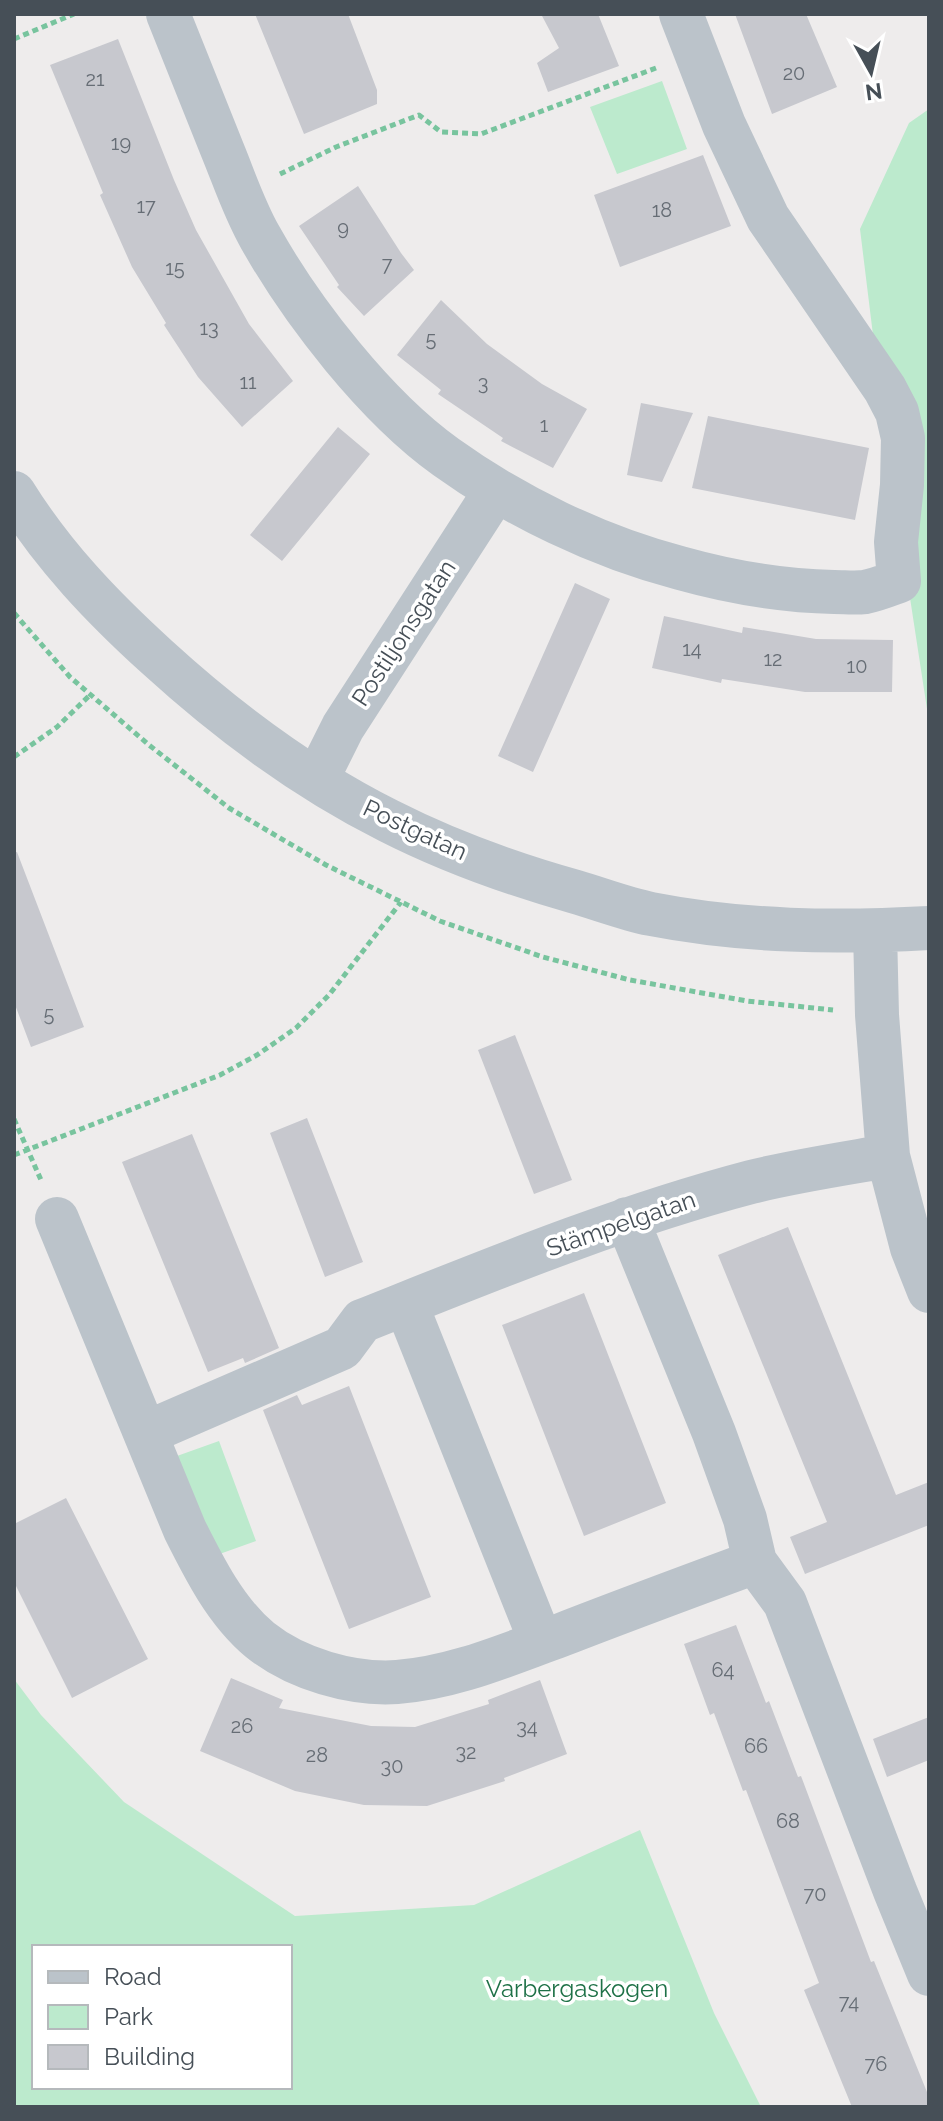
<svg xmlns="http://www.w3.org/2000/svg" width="943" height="2121" font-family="Raleway,sans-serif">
  <rect width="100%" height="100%" fill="#eeecec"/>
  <!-- green -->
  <path fill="#bceacd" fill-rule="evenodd" d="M662,81L687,149L617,174L590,107Z
    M929,109V722L886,441L860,229L909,123Z
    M219,1441L256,1541L214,1556L177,1456Z
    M14,1679L41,1715L124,1802L295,1916L474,1905L640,1830L714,2013L761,2107H14ZM34,1947H290V2087H34Z"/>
  <!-- building -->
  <path fill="#c7c8ce" d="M255,14H348L377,90V104L304,134Z
    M541,14H598L619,66L548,92L537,63L559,48Z
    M735,14H806L837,87L772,114Z
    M118,39L174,180L196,230L249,324L293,381L242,427L198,377L164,325L166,323L132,267L100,195L103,193L50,65Z
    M703,155L731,226L620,267L594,195Z
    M358,186L401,253L414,270L364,316L337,287L339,285L299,226Z
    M441,300L487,344L542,384L587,409L553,468L501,441L503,438L438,394L441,390L397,355Z
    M641,403L693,413L662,482L627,475Z
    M708,416L869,448L855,520L692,488Z
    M338,427L370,454L282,561L250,535Z
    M575,583L610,599L533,772L498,756Z
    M664,616L742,633L743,627L816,639L893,640L892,692H805L722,679L721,683L652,668Z
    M17,852L84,1027L31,1047L14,1002V853Z
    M515,1035L572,1180L534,1194L478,1050Z
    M307,1118L363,1262L325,1277L270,1133Z
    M192,1134L279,1348L245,1363L243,1358L208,1372L122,1162Z
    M788,1227L896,1495L929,1482V1525L805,1574L790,1537L827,1522L718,1255Z
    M584,1293L666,1503L584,1536L502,1325Z
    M349,1386L431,1597L349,1629L263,1410L297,1395L302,1405Z
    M66,1498L148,1659L72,1698L14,1582V1524Z
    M736,1625L766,1703L769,1701L798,1777L801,1776L871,1962L874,1961L929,2097V2107H852L804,1990L819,1983L746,1790L743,1791L714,1713L710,1715L684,1644Z
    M231,1678L283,1700L279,1708L371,1726L415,1727L489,1704L488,1700L540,1680L567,1754L504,1778L505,1781L427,1806L364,1805L295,1791L200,1751Z
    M929,1717V1760L887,1777L873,1739Z"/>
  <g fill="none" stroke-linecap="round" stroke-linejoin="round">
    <!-- path -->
    <path stroke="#78c49e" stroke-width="5" stroke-dasharray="6 4" stroke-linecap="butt" d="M14,39L74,14
      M280,174L336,147L419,115L441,132L481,134L656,68
      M14,613L70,677L149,745L229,808L326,865L440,921L543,957L630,980L747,1001L833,1010
      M14,757L57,727L90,695
      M14,1119L41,1180
      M14,1155L220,1075L257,1055L296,1028L329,995L401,902"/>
    <!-- minor -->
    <path stroke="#bbc3ca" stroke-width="44" d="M168,14C186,59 204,104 222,149C234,178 244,209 260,237C302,312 376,407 446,457C514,506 599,547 680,568C730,582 782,591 834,592C844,592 855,593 865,592C876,590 888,585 899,581L896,542L902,485L903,438L897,412L885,389L768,218L724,125L681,14
      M14,493C53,556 103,608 157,657C226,720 305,779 389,821C448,851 512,874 576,892C600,899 626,909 651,914C743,932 836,933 929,928
      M317,779L343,727L496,490
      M875,931L877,1015L888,1156L912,1248L929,1291
      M57,1219L185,1530C204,1568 226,1612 260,1640C296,1669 352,1685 397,1682C454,1678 508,1654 561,1635C625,1610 690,1586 755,1562
      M627,1219L714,1433L745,1519L755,1562L785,1603L895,1891L929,1974
      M406,1304L541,1642
      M146,1433L342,1348L362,1321C490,1270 618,1217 751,1182C795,1171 842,1164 888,1156"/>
  </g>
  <g text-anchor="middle" stroke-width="7" stroke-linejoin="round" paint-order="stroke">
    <!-- number labels -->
    <g font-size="20" fill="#666d75">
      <text x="794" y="80">20</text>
      <text x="95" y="86">21</text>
      <text x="121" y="150">19</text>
      <text x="146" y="213">17</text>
      <text x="662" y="217">18</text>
      <text x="343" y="235">9</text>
      <text x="387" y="271">7</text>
      <text x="175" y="275">15</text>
      <text x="209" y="335">13</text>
      <text x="431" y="346">5</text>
      <text x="248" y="389">11</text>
      <text x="483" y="390">3</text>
      <text x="544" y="432">1</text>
      <text x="692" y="656">14</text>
      <text x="773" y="666">12</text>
      <text x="857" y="673">10</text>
      <text x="49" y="1021">5</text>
      <text x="723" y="1677">64</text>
      <text x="242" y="1733">26</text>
      <text x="527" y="1734">34</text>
      <text x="756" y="1753">66</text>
      <text x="466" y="1759">32</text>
      <text x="317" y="1762">28</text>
      <text x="392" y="1773">30</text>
      <text x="788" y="1828">68</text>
      <text x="815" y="1901">70</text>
      <text x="849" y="2009">74</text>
      <text x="876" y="2071">76</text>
    </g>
    <!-- street labels -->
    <g font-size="24" fill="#464f57" stroke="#fff">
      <text transform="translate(404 633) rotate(-57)" y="8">Postiljonsgatan</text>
      <text transform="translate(415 830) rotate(25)" y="8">Postgatan</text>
      <text transform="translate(621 1224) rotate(-19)" y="8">Stämpelgatan</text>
    </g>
    <!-- park labels -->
    <g font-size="24" fill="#1e7147" stroke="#fff">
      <text x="577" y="1997">Varbergaskogen</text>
    </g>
  </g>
  <!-- border -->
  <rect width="943" height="2121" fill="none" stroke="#464f57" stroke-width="32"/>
  <!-- legend -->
  <rect x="32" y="1945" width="260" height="144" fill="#ffffff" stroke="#b5b9bc" stroke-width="2"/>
  <rect x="48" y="1971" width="40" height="12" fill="#bbc3ca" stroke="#b5b9bc" stroke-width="2"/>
  <text x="104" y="1985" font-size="24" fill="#464f57">Road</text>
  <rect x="48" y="2005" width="40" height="24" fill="#bceacd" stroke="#b5b9bc" stroke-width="2"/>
  <text x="104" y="2025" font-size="24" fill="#464f57">Park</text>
  <rect x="48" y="2045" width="40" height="24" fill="#c7c8ce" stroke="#b5b9bc" stroke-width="2"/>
  <text x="104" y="2065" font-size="24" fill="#464f57">Building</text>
  <!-- north arrow -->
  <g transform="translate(871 72) rotate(172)" stroke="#ffffff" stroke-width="6" paint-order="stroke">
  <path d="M0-6L14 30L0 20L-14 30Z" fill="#464f57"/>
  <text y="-12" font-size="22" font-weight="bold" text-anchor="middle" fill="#464f57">N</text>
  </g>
</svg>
